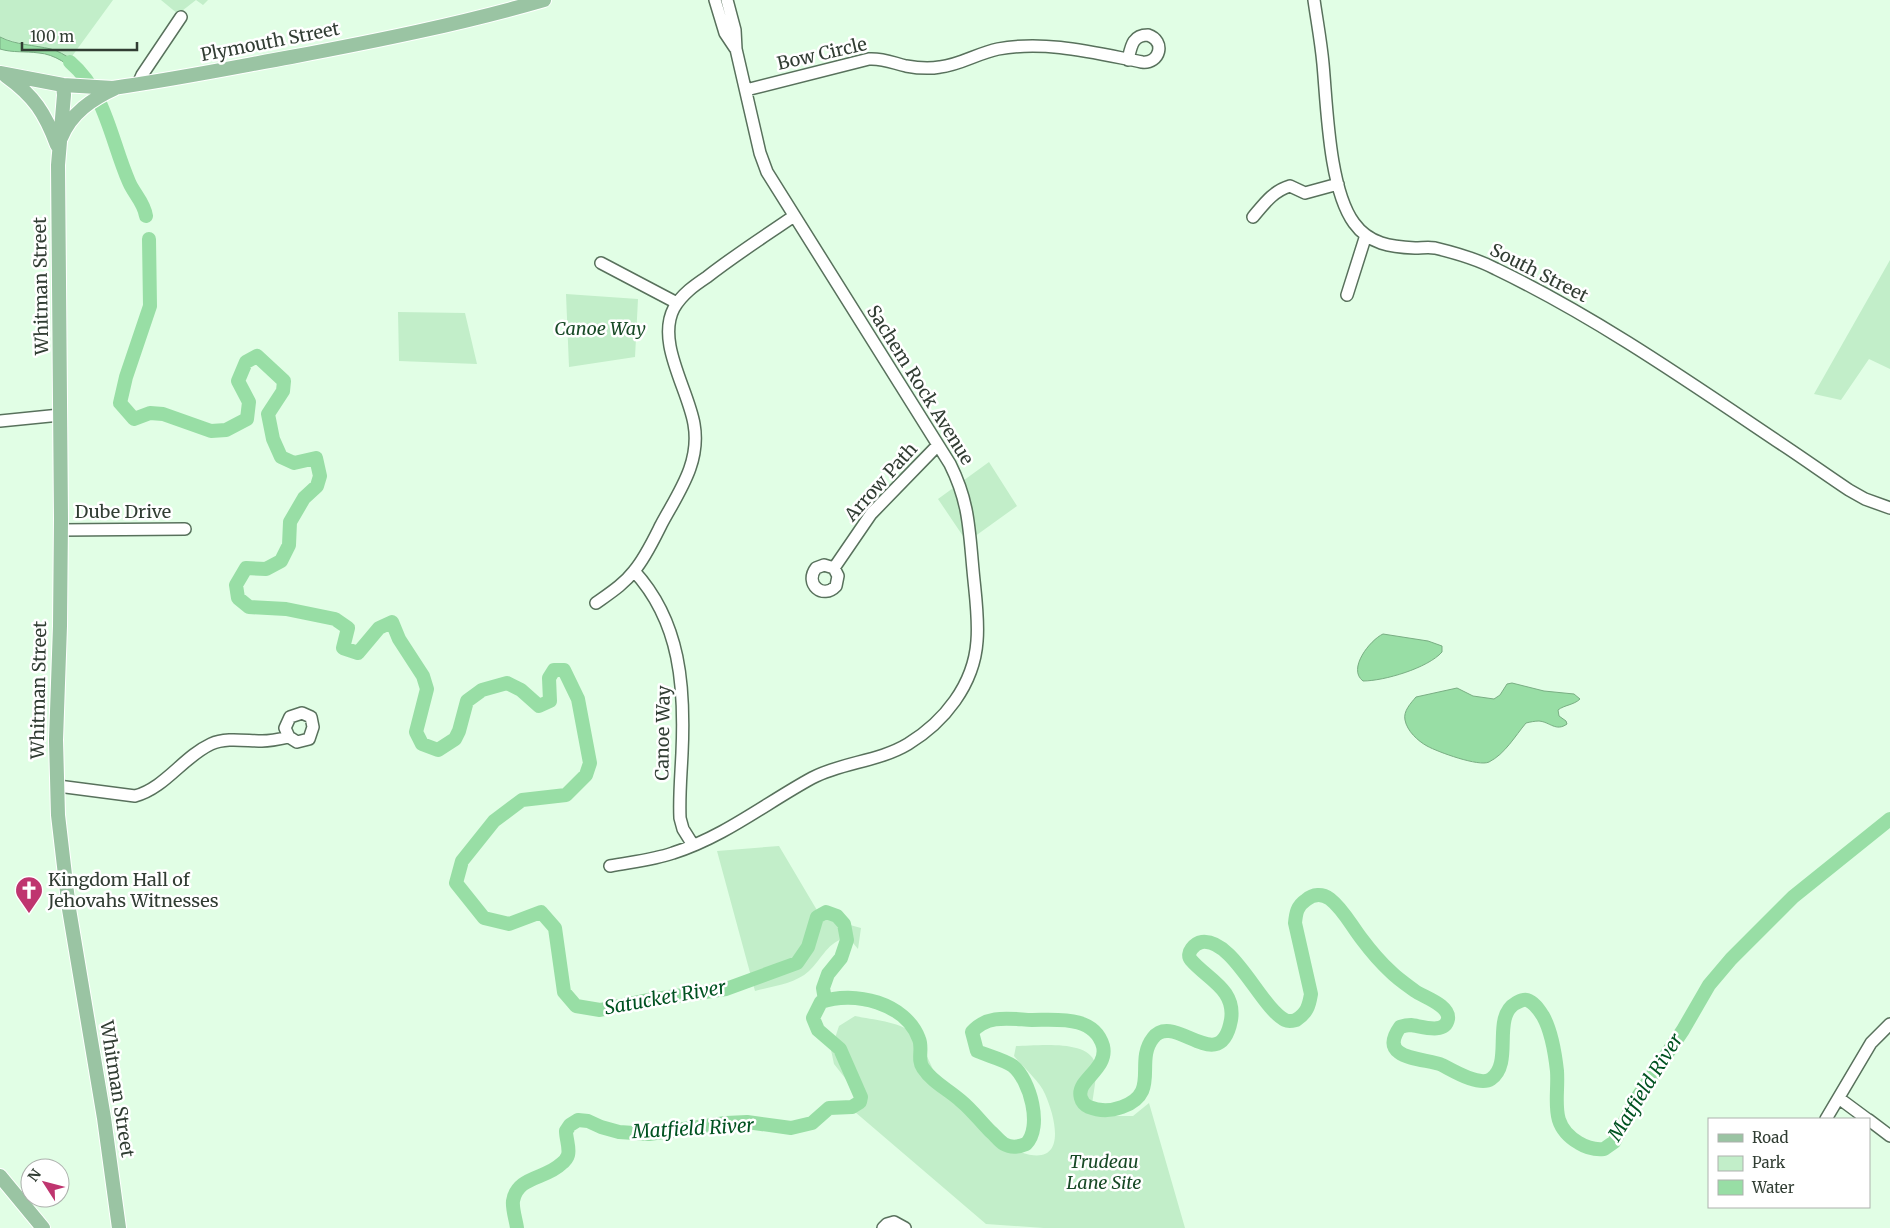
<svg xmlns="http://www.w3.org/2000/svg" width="1890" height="1228" font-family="Merriweather,serif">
  <rect width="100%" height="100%" fill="#e1fee5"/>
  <!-- green -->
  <path fill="#c2eec9" d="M0,0H113L70,59L52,50L32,47L0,37Z
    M161,0H208L203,5L196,0L178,14Z
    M1890,260V369L1869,359L1841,400L1814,394Z
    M566,294L638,299L635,357L569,367Z
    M398,312L465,313L477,364L399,361Z
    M989,462L1017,506L967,542L938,499Z
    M779,846L821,917L861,928L858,949L853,943L842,939C827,944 820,961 809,971C795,984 773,986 755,991L717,851Z
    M855,1016C874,1020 897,1021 913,1033C921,1040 929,1062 935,1073C953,1103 987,1139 1020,1152C1067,1169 1057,1121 1045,1094C1040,1082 1023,1067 1014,1056L1016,1046C1036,1046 1088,1039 1095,1063C1098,1073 1093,1095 1092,1105L1102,1116H1133L1149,1103L1185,1228H1044L986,1224L848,1106L855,1100L856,1092L834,1064L831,1050L839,1026Z"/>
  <!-- water -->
  <path fill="#98dea5" stroke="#79ae83" d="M0,37C16,45 34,45 51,49C65,53 80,65 90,76L80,75C70,65 54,54 39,53C25,51 13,53 0,49Z
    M1383,634L1428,641L1442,646V652C1428,668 1384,681 1363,681C1347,669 1370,640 1383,634Z
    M1512,683L1544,691L1574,694L1580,699C1574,705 1564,705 1558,710L1559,716L1566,721L1567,724C1556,732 1550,722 1539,721C1535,721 1530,722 1526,723C1515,736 1505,754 1489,762C1479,767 1438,752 1427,746C1418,741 1407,731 1405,720C1403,711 1411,703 1416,697L1457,688L1473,696L1494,699L1500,695L1507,684Z"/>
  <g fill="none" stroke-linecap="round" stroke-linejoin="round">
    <!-- river -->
    <path stroke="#98dea5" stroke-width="14" d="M70,62C106,93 111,141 129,182C134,194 144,202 146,216
      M149,239L150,306L126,377L120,403L134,419L150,413L163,414L211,431L226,430L247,419L249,402L238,381L246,362L257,356L284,381L283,391L268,414L273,439L281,457L294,463L316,458L320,476L317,486L304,498L290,522L289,545L281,561L266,569L246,568L236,585L238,598L249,607L286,609L335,619L348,628L343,648L358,653L379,628L392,622L399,639L423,676L427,689L416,732L422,744L438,750L455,739L459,731L467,701L482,690L507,683L521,690L539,706L550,701L549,678L554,670H564L578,699L590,763L586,775L566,795L522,800L494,821L462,861L456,883L484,918L509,924L541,912L555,928L564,992L576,1006L600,1010L648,1000L726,989L797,963L808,947L817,917L826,912L837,916L844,924L847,940L841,958L828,974L823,988L825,1000
      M517,1228C516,1220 512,1209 513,1201C517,1176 546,1179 561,1164C565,1161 567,1159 568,1155C570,1148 566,1139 566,1131L570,1125L578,1120L588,1121L601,1127L619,1132L649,1134L726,1123L747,1122L791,1128L812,1123L829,1108L852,1107L860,1102L861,1097L840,1049L818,1030L813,1018L821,1002C854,990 906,1003 919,1039C923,1048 917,1060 923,1068C932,1082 949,1090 961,1101C972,1110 980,1121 990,1131C995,1135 999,1141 1004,1144C1011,1148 1019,1147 1026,1144C1043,1127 1030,1080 1013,1066C1003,1059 988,1056 977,1051L972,1032C988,1014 1010,1019 1032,1020C1057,1020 1094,1015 1103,1046C1107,1063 1091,1073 1083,1085C1078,1093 1080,1103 1089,1107C1099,1111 1111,1111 1122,1107C1161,1093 1134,1062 1153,1038C1174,1010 1220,1079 1231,1020C1236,989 1207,979 1191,960C1185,953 1195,943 1202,942C1233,938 1261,1008 1285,1020C1289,1022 1292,1021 1296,1020C1307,1013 1309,1006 1311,994L1295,923C1296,913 1297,906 1306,900C1313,894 1322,893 1330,899C1343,909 1351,925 1361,938C1370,950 1380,962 1391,972C1398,979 1407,985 1415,991C1423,997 1450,1005 1448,1019C1445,1035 1421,1026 1411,1025C1407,1025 1403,1026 1400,1027C1376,1061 1427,1058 1442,1065C1452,1070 1479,1087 1491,1079C1514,1063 1491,1017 1516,1003C1520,1001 1523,999 1527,1000C1534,1002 1539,1010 1543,1016C1552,1032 1555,1053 1557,1071C1559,1100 1548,1125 1579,1143C1587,1148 1594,1150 1604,1149L1614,1142L1637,1098L1683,1030L1709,985L1731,959L1793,897L1890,819"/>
    <!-- minor casing -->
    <g stroke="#58715c" stroke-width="14">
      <path id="minor" d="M715,0L725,33L735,48
        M1314,0C1317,21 1321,42 1323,64C1327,107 1329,189 1354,223C1369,244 1391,247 1415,248C1422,248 1428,247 1435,248C1456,253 1477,259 1496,269C1598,318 1692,384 1786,447C1807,461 1828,476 1849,490L1865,499L1890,508
        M138,84L142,75L181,17
        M746,90L869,59C883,58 893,63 906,66C917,68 929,69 940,67C960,65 978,53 998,49C1046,40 1095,53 1142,62C1160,64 1166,41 1148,35C1132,35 1131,47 1128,60
        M1253,217C1264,204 1273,191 1290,186L1305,193L1338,184
        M601,263L677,303
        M1347,295L1366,235
        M0,421L60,415
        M61,530L185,529
        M834,568L838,576L836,586C823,600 804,584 816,568L824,565L834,568L871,514L938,445
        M634,571C681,622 685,688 682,753C681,775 679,796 680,818L683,829L693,845
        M596,603C610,593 624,584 634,571C645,558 653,541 661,525C678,493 701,463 694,424C688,389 656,342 674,308C682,294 695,285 707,277C735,255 765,236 794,216
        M58,786L135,796C165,788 183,757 211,744C226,737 246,741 262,741C271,741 280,739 289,737L285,728L290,717L302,713L311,717L313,727L309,739L297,742L289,737
        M610,866C631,862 653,860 673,853C724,837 766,803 812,778C842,762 878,762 908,744C944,722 974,685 977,641C979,618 975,593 973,570C969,528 969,502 950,464L767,172L760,153L736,49L735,30L727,0
        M1840,1099L1867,1119
        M1826,1119L1871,1043L1890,1024
        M1869,1120L1890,1136
        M883,1228L887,1224L894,1222L905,1228"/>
    </g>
    <!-- major casing -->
    <g stroke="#fff" stroke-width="16">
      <path id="major" d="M0,73L63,85L113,88L126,86C181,78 236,67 291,57C376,41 461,24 544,0
        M6,76C34,96 45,113 57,145
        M63,85L64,95L58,165L61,519L60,626L56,740L58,815L69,909L104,1118L119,1228
        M61,138C71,113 92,99 116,88
        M0,1176L43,1228"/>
    </g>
    <!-- minor -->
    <use href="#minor" stroke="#fff" stroke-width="11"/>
    <!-- major -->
    <use href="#major" stroke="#9ac4a3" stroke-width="14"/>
  </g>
  <!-- icons -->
  <defs>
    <g id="church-pin" transform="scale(1.4375)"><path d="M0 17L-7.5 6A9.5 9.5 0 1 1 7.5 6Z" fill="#bf356f" stroke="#fff"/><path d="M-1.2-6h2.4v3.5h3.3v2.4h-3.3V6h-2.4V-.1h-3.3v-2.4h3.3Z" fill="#fff"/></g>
  </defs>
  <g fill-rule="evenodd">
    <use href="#church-pin" x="29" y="890"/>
  </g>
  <g text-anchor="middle" stroke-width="5" stroke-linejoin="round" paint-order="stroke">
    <!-- street labels -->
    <g font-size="18" fill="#313d33" stroke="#fff">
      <text transform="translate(270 42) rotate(-11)" y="6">Plymouth Street</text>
      <text transform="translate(822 54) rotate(-13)" y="6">Bow Circle</text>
      <text transform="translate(1539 273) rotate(27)" y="6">South Street</text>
      <text transform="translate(41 286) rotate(-91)" y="6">Whitman Street</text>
      <text transform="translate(920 385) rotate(58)" y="6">Sachem Rock Avenue</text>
      <text transform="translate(881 482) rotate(-48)" y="6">Arrow Path</text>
      <text x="123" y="518">Dube Drive</text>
      <text transform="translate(39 690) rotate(-89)" y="6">Whitman Street</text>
      <text transform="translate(663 733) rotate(-89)" y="6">Canoe Way</text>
      <text transform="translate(117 1089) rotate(81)" y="6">Whitman Street</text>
    </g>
    <!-- park labels -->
    <g font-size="18" font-style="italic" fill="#184a26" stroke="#fff">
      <text x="600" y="335">Canoe Way</text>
      <text x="1104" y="1168">Trudeau<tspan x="1104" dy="21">Lane Site</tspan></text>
    </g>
    <!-- poi labels -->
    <g font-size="18" fill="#313d33" stroke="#fff" text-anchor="start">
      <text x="48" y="886">Kingdom Hall of<tspan x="48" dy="21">Jehovahs Witnesses</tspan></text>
    </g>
    <!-- water labels -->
    <g font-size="19" font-style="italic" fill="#005221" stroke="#fff">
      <text transform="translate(665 997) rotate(-10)" y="7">Satucket River</text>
      <text transform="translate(1645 1087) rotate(-58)" y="7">Matfield River</text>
      <text transform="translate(693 1128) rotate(-3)" y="7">Matfield River</text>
    </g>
  </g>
  <!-- legend -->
  <rect x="1708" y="1118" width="162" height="90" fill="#ffffff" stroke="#adb1ad"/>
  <rect x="1718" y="1134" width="25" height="8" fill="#9ac4a3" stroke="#adb1ad"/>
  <text x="1752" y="1143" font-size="15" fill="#313d33">Road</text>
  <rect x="1718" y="1156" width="25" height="15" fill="#c2eec9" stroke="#adb1ad"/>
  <text x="1752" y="1168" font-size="15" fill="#313d33">Park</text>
  <rect x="1718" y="1180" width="25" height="15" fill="#98dea5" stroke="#adb1ad"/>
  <text x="1752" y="1193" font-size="15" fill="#313d33">Water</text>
  <!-- north arrow -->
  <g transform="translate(45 1183) rotate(306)"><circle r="24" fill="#ffffff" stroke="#adb1ad"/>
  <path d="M0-4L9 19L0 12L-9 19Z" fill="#bf356f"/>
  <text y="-8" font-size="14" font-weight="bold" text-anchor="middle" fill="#313d33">N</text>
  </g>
  <!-- scale -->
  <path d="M22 42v8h115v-8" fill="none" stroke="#313d33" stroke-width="2.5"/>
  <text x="30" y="42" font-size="15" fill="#313d33" stroke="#ffffff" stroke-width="4" paint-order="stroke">100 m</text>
</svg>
